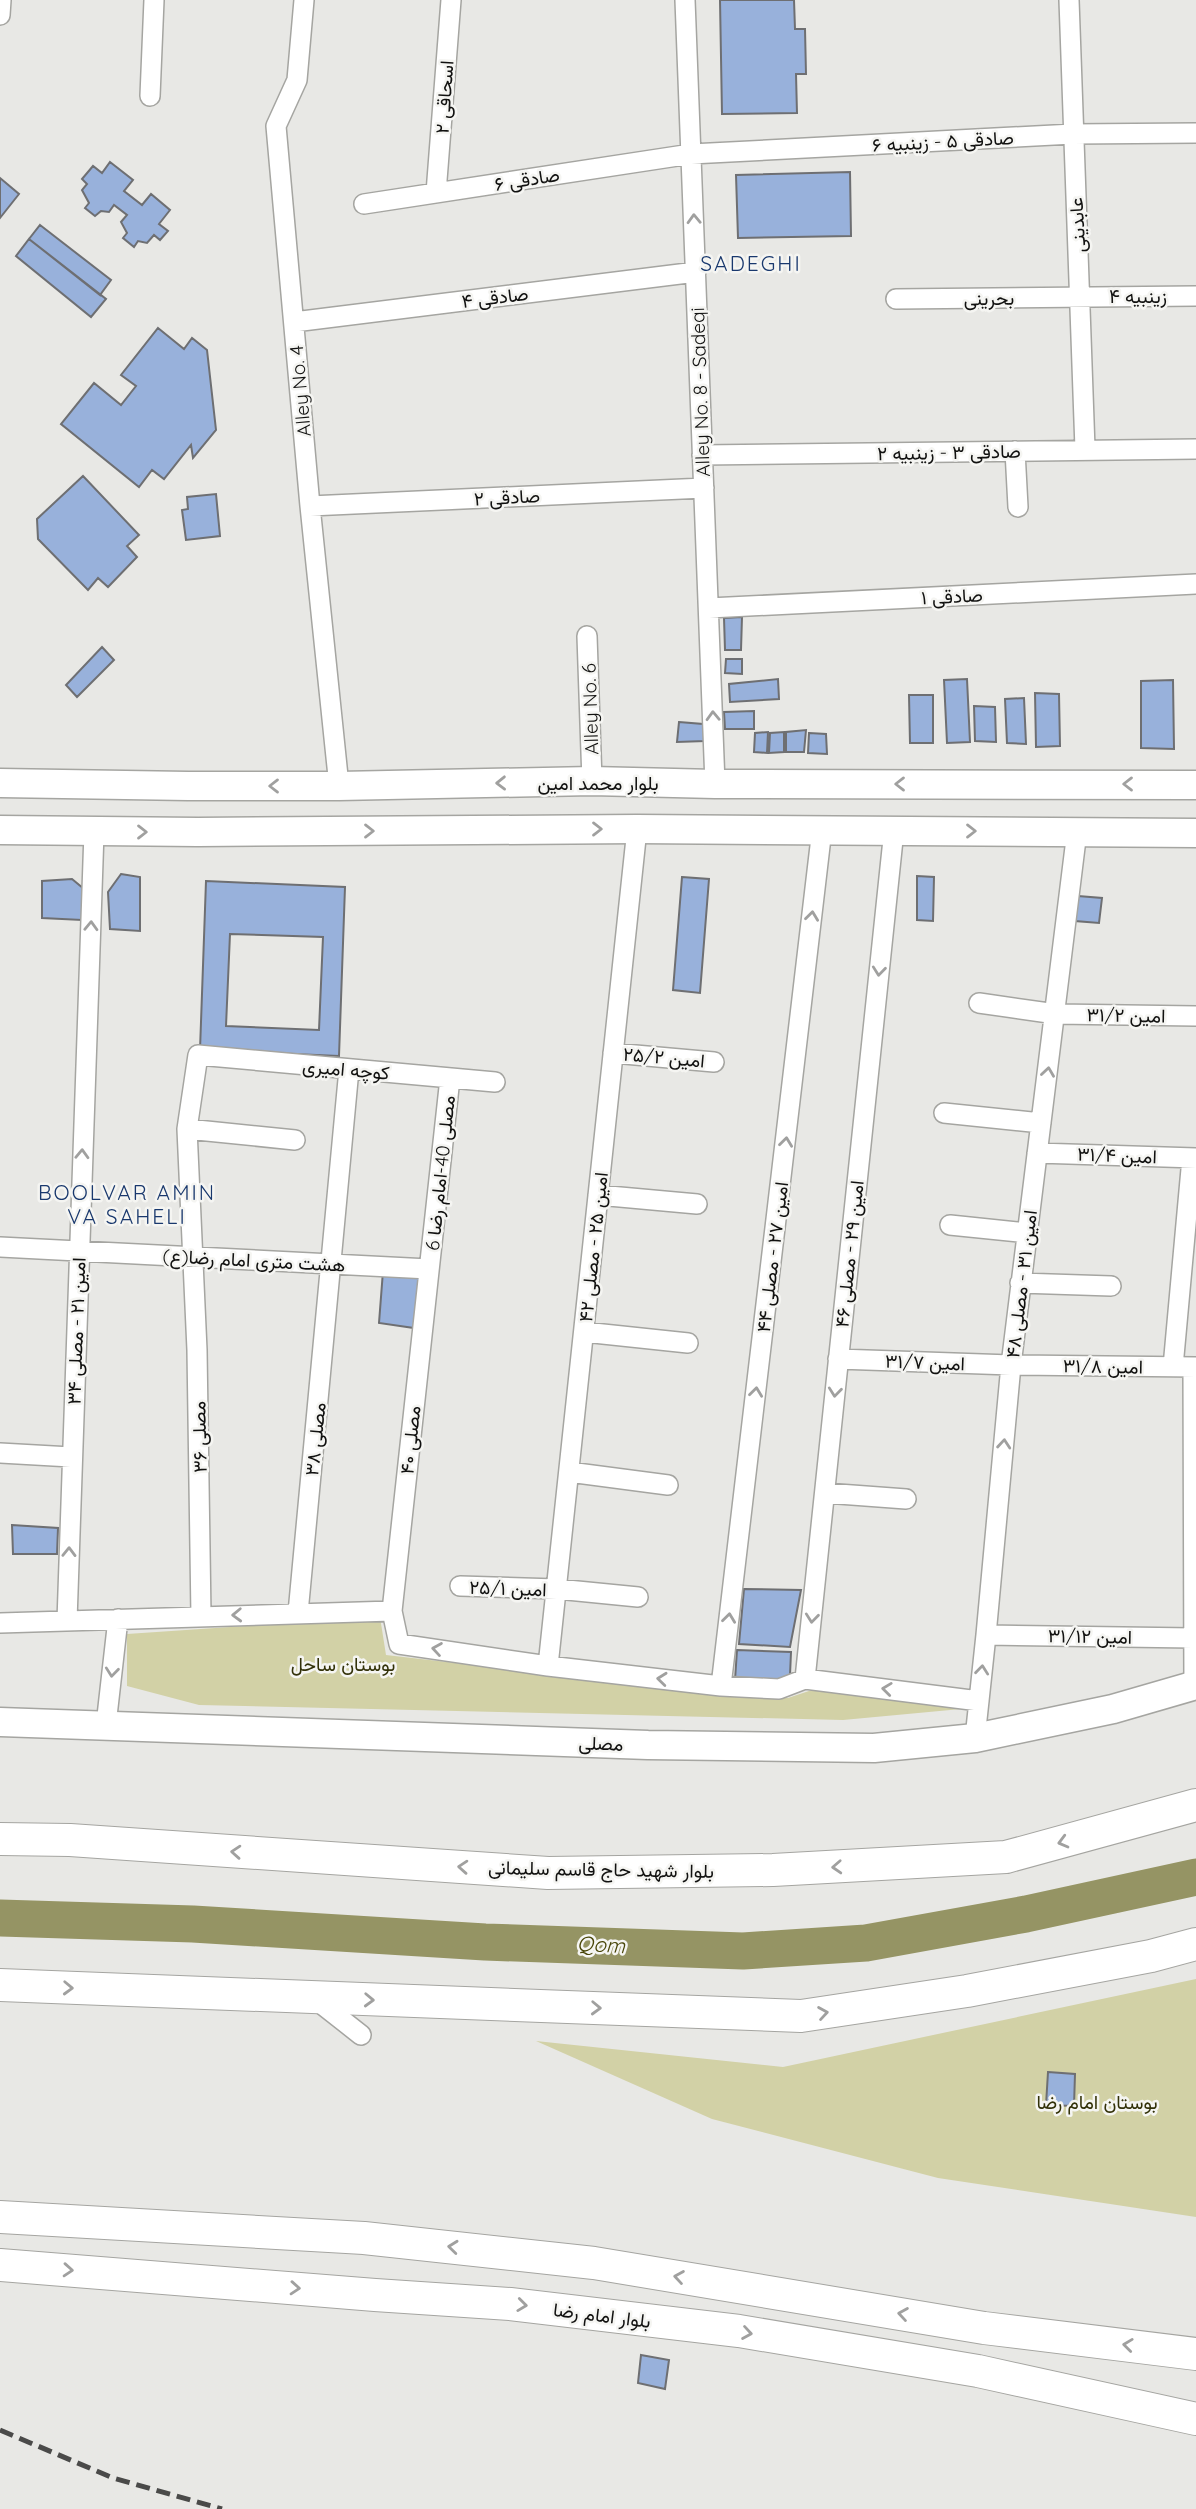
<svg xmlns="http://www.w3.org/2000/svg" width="1196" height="2509" font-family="Quicksand,Vazirmatn,sans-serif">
  <rect width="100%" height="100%" fill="#e8e8e5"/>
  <!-- green -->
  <path fill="#d2d1a6" d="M380,1617L386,1655L710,1692L788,1698L815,1689L936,1698L961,1709L843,1720L199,1705L127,1686V1634Z
    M1196,1979V2217L938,2178L712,2119L536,2041L783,2067Z"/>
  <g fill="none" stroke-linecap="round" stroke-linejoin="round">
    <!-- river -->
    <path stroke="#959464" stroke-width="37" d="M0,1918L193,1924L485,1942L743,1951L866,1943L1026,1914L1196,1877"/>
  </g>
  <!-- building -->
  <path fill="#98b1db" stroke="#6e6f72" stroke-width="2" fill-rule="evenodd" d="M720,0H794L795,29H805L806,74H796L797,113L722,114Z
    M110,162L133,180L124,191L142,205L151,194L170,210L159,224L168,231L160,240L154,235L147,243L138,241L134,247L123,238L127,233L121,222L127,215L114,205L109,212L101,211L95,216L85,208L89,203L82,190L87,184L82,179L93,166L102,173Z
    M850,172L851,236L738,238L736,175Z
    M0,178L19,194L0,218Z
    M40,225L111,280L100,295L29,239Z
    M29,239L106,299L91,317L16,256Z
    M158,328L184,349L192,338L207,350L216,430L193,458L191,445L164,479L152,470L139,487L61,424L94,383L121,405L136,386L121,375Z
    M83,476L139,535L127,546L137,557L108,587L98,578L88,590L38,539L37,519Z
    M216,494L220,536L186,540L182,510L188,509L187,497Z
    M742,617L741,650H725L724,618Z
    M102,647L114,660L77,697L66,685Z
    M726,659H742V674L725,673Z
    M778,679L779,699L730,702L729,684Z
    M967,679L970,742L947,743L944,680Z
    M1173,680L1174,749L1141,748V681Z
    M1035,693L1059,694L1060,746L1036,747Z
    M909,695H933V743H910Z
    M1024,698L1026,744L1007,743L1005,699Z
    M974,706L995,707L996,742L975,741Z
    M754,711V729H725L724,712Z
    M679,722L703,724L705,741L677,742Z
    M806,730L804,752H786V732Z
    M768,732L767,753L754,752L755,733Z
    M784,732V752L769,753L770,733Z
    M809,733L826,734L827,754L808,753Z
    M121,874L140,877V931L110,929L108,892Z
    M917,876L934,877L933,921L917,920Z
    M682,877L709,879L700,993L673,990Z
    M72,879L84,889L82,920L42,918V881Z
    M206,881L345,887L339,1056L200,1050ZM230,934L323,937L319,1030L226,1026Z
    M1078,896L1102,898L1099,923L1075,921Z
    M383,1271L428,1275L421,1329L379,1323Z
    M12,1525L58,1528L57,1554H13Z
    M744,1589L801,1590L790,1647L739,1644Z
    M737,1650L791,1652L790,1675L780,1682L735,1680Z
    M1048,2072L1075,2074L1074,2106L1046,2105Z
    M641,2355L669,2360L665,2389L638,2383Z"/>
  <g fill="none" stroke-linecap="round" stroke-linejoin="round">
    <!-- street casing -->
    <g stroke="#a5a5a1" stroke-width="22">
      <path id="street" d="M304,0L297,80L276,126L310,506L339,786
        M685,0L715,784
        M1069,0L1085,449
        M0,15L1,0
        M150,96L154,0
        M436,193L451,0
        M364,204L691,154L1073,134L1196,133
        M896,299L1196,296
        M294,322L696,272
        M1015,451L1018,507
        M702,455L1196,449
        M310,506L704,488
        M709,608L1196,584
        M587,636L592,781
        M979,1003L1056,1014L1196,1016
        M613,1053L714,1062
        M944,1113L1041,1123
        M187,1129L295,1140
        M1037,1153L1196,1158
        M598,1195L697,1204
        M950,1225L1027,1233
        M0,1247L429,1269
        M1020,1283L1111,1286
        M584,1332L688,1343
        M838,1359L1011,1365L1196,1367
        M1173,1367L1192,1158
        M1193,1367L1194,1686
        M0,1453L71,1457
        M569,1472L668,1485
        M825,1493L906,1499
        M460,1586L557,1589L638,1597
        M392,1611L450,1078
        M298,1613L349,1069
        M201,1616L197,1350L187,1129L198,1055L495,1082
        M67,1621L94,832
        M0,1623L392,1611L399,1644L548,1666L721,1686L779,1689L805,1679L979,1701
        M986,1635L1193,1638
        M548,1666L637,829
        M805,1679L894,830
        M721,1686L822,829
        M106,1725L118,1619
        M975,1738L986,1635L1011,1365L1077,831
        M314,1998L361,2035"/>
    </g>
    <!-- secondary casing -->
    <g stroke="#a5a5a1" stroke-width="31">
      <path id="secondary" d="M0,783L188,786H339L592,781L715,784L1196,785
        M0,830L198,832L637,829L1196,833
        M0,1722L648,1745L874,1748L975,1738L1113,1709L1196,1685"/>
    </g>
    <!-- primary casing -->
    <g stroke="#a5a5a1" stroke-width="34">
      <path id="primary" d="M0,1839L70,1840L548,1873L773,1870L1006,1857L1196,1805
        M0,1985L801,2016L967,1991L1151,1956L1196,1944
        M0,2217L364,2238L594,2263L984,2328L1196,2354
        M0,2265L375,2295L510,2304L739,2331L978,2371L1196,2419"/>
    </g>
    <!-- street -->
    <use href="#street" stroke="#fff" stroke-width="19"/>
    <!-- secondary -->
    <use href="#secondary" stroke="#fff" stroke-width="28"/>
    <!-- primary -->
    <use href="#primary" stroke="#fff" stroke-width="32"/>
    <!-- rail -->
    <path stroke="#4a4a49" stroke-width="5" stroke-dasharray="14 7" stroke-linecap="butt" d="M0,2430L113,2478L222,2509"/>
  </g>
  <!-- one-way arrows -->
  <defs><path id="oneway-chevron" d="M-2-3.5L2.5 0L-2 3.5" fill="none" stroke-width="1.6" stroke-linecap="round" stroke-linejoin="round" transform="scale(1.75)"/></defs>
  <g stroke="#a0a09f">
    <use href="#oneway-chevron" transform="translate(694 219) rotate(-92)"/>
    <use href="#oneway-chevron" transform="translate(713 716) rotate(-92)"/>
    <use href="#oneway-chevron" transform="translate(501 783) rotate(179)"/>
    <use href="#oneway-chevron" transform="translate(900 784) rotate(-180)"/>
    <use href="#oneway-chevron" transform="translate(1128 784) rotate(-180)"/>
    <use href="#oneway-chevron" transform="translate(274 786) rotate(-180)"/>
    <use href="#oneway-chevron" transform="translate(597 829)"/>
    <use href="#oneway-chevron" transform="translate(369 831)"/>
    <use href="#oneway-chevron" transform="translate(971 831)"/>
    <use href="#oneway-chevron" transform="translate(142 832)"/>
    <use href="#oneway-chevron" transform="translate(812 916) rotate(-83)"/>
    <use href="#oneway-chevron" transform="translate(91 926) rotate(-88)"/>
    <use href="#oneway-chevron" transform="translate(879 971) rotate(96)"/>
    <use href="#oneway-chevron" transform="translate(1048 1072) rotate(-82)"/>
    <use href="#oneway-chevron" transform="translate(786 1142) rotate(-83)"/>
    <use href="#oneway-chevron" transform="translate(82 1154) rotate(-88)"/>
    <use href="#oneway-chevron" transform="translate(756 1392) rotate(-83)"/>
    <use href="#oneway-chevron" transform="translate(835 1392) rotate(96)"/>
    <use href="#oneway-chevron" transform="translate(1004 1444) rotate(-85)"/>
    <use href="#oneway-chevron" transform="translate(69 1552) rotate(-89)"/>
    <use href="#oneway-chevron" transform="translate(237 1615) rotate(178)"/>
    <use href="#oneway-chevron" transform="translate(729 1618) rotate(-83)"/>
    <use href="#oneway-chevron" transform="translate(812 1618) rotate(96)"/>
    <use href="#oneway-chevron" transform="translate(437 1649) rotate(-171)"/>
    <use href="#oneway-chevron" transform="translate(982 1670) rotate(-84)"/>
    <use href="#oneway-chevron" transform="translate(112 1672) rotate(96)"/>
    <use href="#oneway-chevron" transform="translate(662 1679) rotate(-174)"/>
    <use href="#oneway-chevron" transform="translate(887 1689) rotate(-173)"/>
    <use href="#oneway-chevron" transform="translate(1063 1842) rotate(165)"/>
    <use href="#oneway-chevron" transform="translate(236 1852) rotate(-176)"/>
    <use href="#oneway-chevron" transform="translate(463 1867) rotate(-176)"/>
    <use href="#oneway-chevron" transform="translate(837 1867) rotate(177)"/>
    <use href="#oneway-chevron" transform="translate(68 1988) rotate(2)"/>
    <use href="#oneway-chevron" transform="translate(369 2000) rotate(2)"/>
    <use href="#oneway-chevron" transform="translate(596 2008) rotate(2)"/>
    <use href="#oneway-chevron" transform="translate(823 2013) rotate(-9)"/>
    <use href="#oneway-chevron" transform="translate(453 2247) rotate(-174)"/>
    <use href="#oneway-chevron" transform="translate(68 2270) rotate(4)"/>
    <use href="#oneway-chevron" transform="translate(679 2277) rotate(-171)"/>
    <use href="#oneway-chevron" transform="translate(295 2288) rotate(4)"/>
    <use href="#oneway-chevron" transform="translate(522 2305) rotate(7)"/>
    <use href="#oneway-chevron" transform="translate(903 2314) rotate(-171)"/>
    <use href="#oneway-chevron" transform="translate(747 2333) rotate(9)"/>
    <use href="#oneway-chevron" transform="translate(1128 2345) rotate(-173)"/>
  </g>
  <g text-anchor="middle" stroke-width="5" stroke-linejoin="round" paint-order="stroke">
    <!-- street labels -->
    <g font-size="19" fill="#111110" stroke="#f5f5f2">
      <text transform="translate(444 97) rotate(-86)" y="7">اسحاقی ۲</text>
      <text transform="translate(943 141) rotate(-3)" y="7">صادقی ۵ - زینبیه ۶</text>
      <text transform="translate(527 179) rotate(-9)" y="7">صادقی ۶</text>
      <text transform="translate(1077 225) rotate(-93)" y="7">عابدینی</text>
      <text x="1138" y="303">زینبیه ۴</text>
      <text transform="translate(495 297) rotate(-7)" y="7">صادقی ۴</text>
      <text transform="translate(989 298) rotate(-1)" y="7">بحرینی</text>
      <text transform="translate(300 391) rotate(-95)" y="7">Alley No. 4</text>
      <text transform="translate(700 392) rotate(-92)" y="7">Alley No. 8 - Sadeqi</text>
      <text transform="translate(949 452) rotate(-1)" y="7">صادقی ۳ - زینبیه ۲</text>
      <text transform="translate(507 497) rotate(-3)" y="7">صادقی ۲</text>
      <text transform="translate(952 596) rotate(-3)" y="7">صادقی ۱</text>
      <text transform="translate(590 709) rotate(-92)" y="7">Alley No. 6</text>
      <text x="598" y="790">بلوار محمد امین</text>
      <text transform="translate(1126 1015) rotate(1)" y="7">امین ۳۱/۲</text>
      <text transform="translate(664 1057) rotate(5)" y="7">امین ۲۵/۲</text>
      <text transform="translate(346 1069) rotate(5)" y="7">کوچه امیری</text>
      <text transform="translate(1117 1155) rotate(2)" y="7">امین ۳۱/۴</text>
      <text transform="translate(440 1173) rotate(-84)" y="7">مصلی 40-امام رضا 6</text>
      <text transform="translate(593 1247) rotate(-84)" y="7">امین ۲۵ - مصلی ۴۲</text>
      <text transform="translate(849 1254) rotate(-84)" y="7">امین ۲۹ - مصلی ۴۶</text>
      <text transform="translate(772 1257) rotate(-83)" y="7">امین ۲۷ - مصلی ۴۴</text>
      <text transform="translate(254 1260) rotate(3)" y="7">هشت متری امام رضا(ع)</text>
      <text transform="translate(1021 1284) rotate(-83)" y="7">امین ۳۱ - مصلی ۴۸</text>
      <text transform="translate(76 1331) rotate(-88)" y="7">امین ۲۱ - مصلی ۳۴</text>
      <text transform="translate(925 1362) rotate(2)" y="7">امین ۳۱/۷</text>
      <text transform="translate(1103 1366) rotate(1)" y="7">امین ۳۱/۸</text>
      <text transform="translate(199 1437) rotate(-91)" y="7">مصلی ۳۶</text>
      <text transform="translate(315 1439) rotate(-84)" y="7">مصلی ۳۸</text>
      <text transform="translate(410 1440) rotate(-84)" y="7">مصلی ۴۰</text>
      <text transform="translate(508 1588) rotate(2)" y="7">امین ۲۵/۱</text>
      <text transform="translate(1090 1636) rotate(1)" y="7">امین ۳۱/۱۲</text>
      <text transform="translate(601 1743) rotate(2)" y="7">مصلی</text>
      <text transform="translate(601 1869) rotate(1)" y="7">بلوار شهید حاج قاسم سلیمانی</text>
      <text transform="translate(602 2315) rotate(7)" y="7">بلوار امام رضا</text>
    </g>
    <!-- park labels -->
    <g font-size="19" fill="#323108" stroke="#f5f5f2">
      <text x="343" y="1671">بوستان ساحل</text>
      <text x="1097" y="2109">بوستان امام رضا</text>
    </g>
    <!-- neighbourhood labels -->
    <g font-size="21" letter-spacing="2" fill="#19386d" stroke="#f5f5f2">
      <text x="751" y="271">SADEGHI</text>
      <text x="127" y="1200">BOOLVAR AMIN<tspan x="127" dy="24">VA SAHELI</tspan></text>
    </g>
    <!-- water labels -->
    <g font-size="21" font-style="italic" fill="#474406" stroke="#f5f5f2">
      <text transform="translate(601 1945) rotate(3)" y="7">Qom</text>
    </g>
  </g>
</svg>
